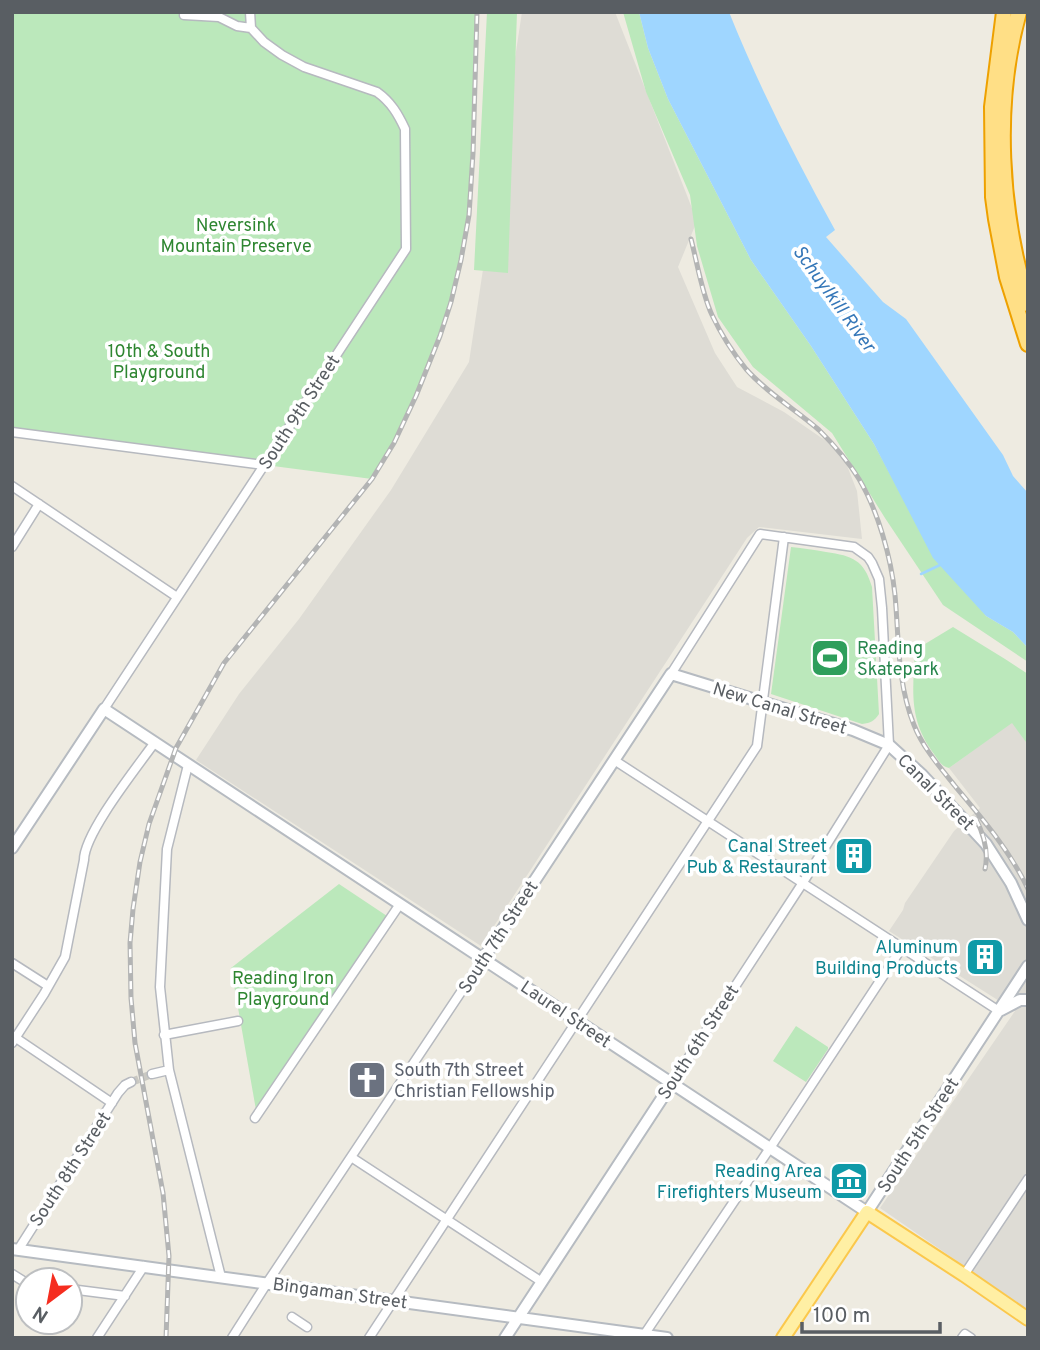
<svg xmlns="http://www.w3.org/2000/svg" width="1040" height="1350" font-family="Overpass,sans-serif">
  <rect width="100%" height="100%" fill="#eeebe1"/>
  <!-- industrial -->
  <path fill="#dedcd5" d="M522,12H615L697,221L678,267L715,353L737,387L784,412L826,441L846,463L857,491L862,539L759,527L747,538L481,946L196,760L239,694L299,619L391,490L469,362Z
    M1012,722L1028,745V1310L880,1208L1015,1011L889,931L903,910L905,903L954,831L980,808L949,768Z"/>
  <!-- green -->
  <path fill="#bbe8bb" d="M12,12H477C472,80 477,148 469,215C458,309 421,399 372,479L12,432Z
    M487,12H517L508,273L474,270Z
    M623,12H639L648,48L668,99L751,260L811,346L874,444L903,498L986,616L1013,632L1028,648V662L943,605L885,518L832,433L753,367L718,317L697,246L690,195L646,92Z
    M791,547C803,548 815,550 826,552C853,556 864,560 872,587L879,714C874,721 871,723 862,724L771,694Z
    M953,627L1005,659L1028,674V745L1012,723L949,768C941,766 939,761 934,754C908,719 913,691 915,650Z
    M339,884L387,916L256,1110L231,968Z
    M796,1026L828,1047V1049L806,1082L773,1061Z"/>
  <!-- water -->
  <path fill="#9fd6ff" d="M639,12H729C759,87 796,159 835,230L826,237L883,302L906,319L1003,455L1013,476L1028,493V648L1013,632L986,616L933,558L874,444L811,346L751,260L668,99L648,48Z"/>
  <g fill="none" stroke-linecap="round" stroke-linejoin="round">
    <!-- stream -->
    <path stroke="#9fd6ff" stroke-width="2.5" d="M921,574L940,565"/>
    <!-- street-tunnel -->
    <path stroke="#c9c8c2" stroke-width="8" stroke-dasharray="8 4" stroke-linecap="butt" d="M131,1082L152,1074"/>
    <!-- street casing -->
    <g stroke="#b6b9bf" stroke-width="11">
      <path id="street" d="M184,15L219,17L237,26L251,28
        M12,432L264,465
        M12,486L177,597
        M12,547L39,504
        M671,674L760,534L854,547L868,557L872,563L879,579L882,608L889,745L802,884L672,1083
        M104,709L406,249L405,129C398,114 391,102 377,92L304,67L282,55L264,42L251,28L250,12
        M614,760L999,1011
        M188,765L167,849L160,987L169,1070L221,1277
        M12,963L48,986
        M164,1035L238,1021
        M13,1036L112,1103
        M12,1043L44,994L65,957L84,860C84,833 138,766 155,742
        M152,1074L169,1070
        M255,1118L400,904
        M351,1157L542,1282
        M18,1250L118,1093L125,1085L131,1082
        M12,1274L28,1284
        M964,1275L1028,1179
        M70,1289L125,1296
        M292,1317L307,1327
        M97,1338L144,1266
        M232,1338L267,1283L483,959
        M369,1338L757,746L784,537
        M642,1338L770,1148L901,949
        M962,1338L965,1334L971,1338"/>
    </g>
    <!-- secondary casing -->
    <g stroke="#b6bbc1" stroke-width="14">
      <path id="secondary" d="M12,848L104,709L867,1212L1028,966
        M483,959L671,674L853,730L889,745L922,775L986,844L1011,883L1028,920
        M1001,1010L1020,1000H1028
        M12,1249L667,1338
        M505,1338L672,1083"/>
    </g>
    <!-- primary casing -->
    <g stroke="#fbc84c" stroke-width="16">
      <path id="primary" d="M783,1338L867,1212L964,1275L1028,1319"/>
    </g>
    <!-- highway casing -->
    <g stroke="#eea100" stroke-width="18">
      <path id="highway" d="M1004,12L992,107L993,197L996,219L1007,277L1028,344
        M1019,12C993,104 1000,213 1028,304"/>
    </g>
    <!-- street -->
    <use href="#street" stroke="#fff" stroke-width="8"/>
    <!-- secondary -->
    <use href="#secondary" stroke="#fff" stroke-width="10"/>
    <!-- primary -->
    <use href="#primary" stroke="#ffefa4" stroke-width="12"/>
    <!-- highway -->
    <use href="#highway" stroke="#ffdf86" stroke-width="14"/>
    <!-- rail casing -->
    <g stroke="#b3b4b4" stroke-width="5">
      <path id="rail" d="M691,239C697,262 702,294 712,315C721,334 733,353 746,369C767,393 795,409 819,430C834,445 848,461 859,479C878,511 891,557 895,595C899,638 897,683 914,725C923,748 940,767 955,786C982,818 1010,851 1028,889
        M976,819C984,835 989,851 985,869
        M166,1338L169,1256L163,1193L135,1043L131,998L130,943L133,909L140,862L149,824L176,748L224,663L372,479L394,443L416,396L440,336L451,302L461,260L469,215L473,153L477,12"/>
    </g>
    <!-- rail -->
    <use href="#rail" stroke="#fff" stroke-width="2.5" stroke-dasharray="8" stroke-linecap="butt"/>
  </g>
  <!-- icons -->
  <defs>
    <g id="stadium-square" transform="scale(2.0125)"><rect x="-9" y="-9" width="18" height="18" rx="4" fill="#2e9e5b" stroke="#fff"/><path d="M0-5a6.5 5 0 1 0 0 10a6.5 5 0 1 0 0-10ZM-3.5-1.8h7v3.6h-7Z" fill="#fff"/></g>
    <g id="building-square" transform="scale(2.0125)"><rect x="-9" y="-9" width="18" height="18" rx="4" fill="#0f9aa8" stroke="#fff"/><path d="M-4-6H4V6H1V3H-1V6H-4ZM-2.5-4.3h1.7v1.8h-1.7ZM.8-4.3h1.7v1.8H.8ZM-2.5-1h1.7V.8h-1.7ZM.8-1h1.7V.8H.8Z" fill="#fff"/></g>
    <g id="church-square" transform="scale(2.0125)"><rect x="-9" y="-9" width="18" height="18" rx="4" fill="#6b7280" stroke="#fff"/><path d="M-1.2-6h2.4v3.5h3.3v2.4h-3.3V6h-2.4V-.1h-3.3v-2.4h3.3Z" fill="#fff"/></g>
    <g id="museum-square" transform="scale(2.0125)"><rect x="-9" y="-9" width="18" height="18" rx="4" fill="#0f9aa8" stroke="#fff"/><path d="M0-6L6-3V-2H-6V-3ZM-5-1h2V3h-2ZM-1-1h2V3h-2ZM3-1h2V3H3ZM-6 4H6V6H-6Z" fill="#fff"/></g>
  </defs>
  <g fill-rule="evenodd">
    <use href="#stadium-square" x="830" y="658"/>
    <use href="#building-square" x="854" y="856"/>
    <use href="#building-square" x="985" y="957"/>
    <use href="#church-square" x="367" y="1080"/>
    <use href="#museum-square" x="849" y="1181"/>
  </g>
  <g text-anchor="middle" stroke-width="7" stroke-linejoin="round" paint-order="stroke">
    <!-- park labels -->
    <g font-size="18" fill="#2e8631" stroke="#fff">
      <text x="236" y="231">Neversink<tspan x="236" dy="21">Mountain Preserve</tspan></text>
      <text x="159" y="357">10th &amp; South<tspan x="159" dy="21">Playground</tspan></text>
      <text x="283" y="984">Reading Iron<tspan x="283" dy="21">Playground</tspan></text>
    </g>
    <!-- street labels -->
    <g font-size="18" fill="#595e63" stroke="#fff">
      <text transform="translate(299 412) rotate(-57)" y="6">South 9th Street</text>
      <text transform="translate(780 708) rotate(17)" y="6">New Canal Street</text>
      <text transform="translate(936 792) rotate(45)" y="6">Canal Street</text>
      <text transform="translate(498 937) rotate(-57)" y="6">South 7th Street</text>
      <text transform="translate(566 1014) rotate(34)" y="6">Laurel Street</text>
      <text transform="translate(698 1042) rotate(-57)" y="6">South 6th Street</text>
      <text transform="translate(918 1135) rotate(-57)" y="6">South 5th Street</text>
      <text transform="translate(70 1169) rotate(-57)" y="6">South 8th Street</text>
      <text transform="translate(340 1293) rotate(8)" y="6">Bingaman Street</text>
    </g>
    <!-- leisure labels -->
    <g font-size="18" fill="#27864d" stroke="#fff" text-anchor="start">
      <text x="857" y="654">Reading<tspan x="857" dy="21">Skatepark</tspan></text>
    </g>
    <!-- culture labels -->
    <g font-size="18" fill="#0d838f" stroke="#fff" text-anchor="end">
      <text x="827" y="852">Canal Street<tspan x="827" dy="21">Pub &amp; Restaurant</tspan></text>
      <text x="958" y="953">Aluminum<tspan x="958" dy="21">Building Products</tspan></text>
      <text x="822" y="1177">Reading Area<tspan x="822" dy="21">Firefighters Museum</tspan></text>
    </g>
    <!-- worship labels -->
    <g font-size="18" fill="#5b616d" stroke="#fff" text-anchor="start">
      <text x="394" y="1076">South 7th Street<tspan x="394" dy="21">Christian Fellowship</tspan></text>
    </g>
    <!-- water labels -->
    <g font-size="19" font-style="italic" fill="#3577b8" stroke="#fff">
      <text transform="translate(835 298) rotate(54)" y="7">Schuylkill River</text>
    </g>
  </g>
  <!-- border -->
  <rect width="1040" height="1350" fill="none" stroke="#595e63" stroke-width="28"/>
  <!-- north arrow -->
  <g transform="translate(49 1301) rotate(212)"><circle r="33" fill="#ffffff" stroke="#bdbfc1" stroke-width="2"/>
  <path d="M0-5L12 26L0 18L-12 26Z" fill="#f52d1f"/>
  <text y="-10" font-size="19" font-weight="bold" text-anchor="middle" fill="#595e63">N</text>
  </g>
  <!-- scale -->
  <path d="M802 1322v10h138v-10" fill="none" stroke="#595e63" stroke-width="3.5"/>
  <text x="813" y="1322" font-size="21" fill="#595e63" stroke="#ffffff" stroke-width="5" paint-order="stroke">100 m</text>
</svg>
